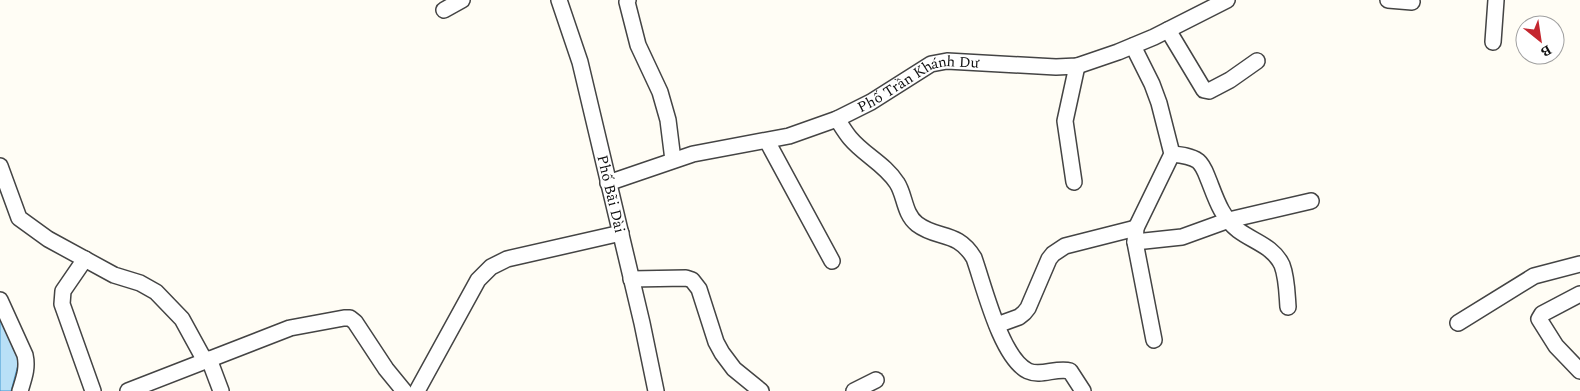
<svg xmlns="http://www.w3.org/2000/svg" width="1580" height="391" font-family="Spectral,serif">
  <rect width="100%" height="100%" fill="#fffdf5"/>
  <!-- water -->
  <path fill="#b9e0f7" stroke="#3f96cf" d="M0,319L19,361L11,391H0Z"/>
  <g fill="none" stroke-linecap="round" stroke-linejoin="round">
    <!-- minor casing -->
    <g stroke="#444" stroke-width="18">
      <g id="minor">
        <path id="s1" d="M559,0L580,62L642,323L656,391"/>
        <path d="M628,0L627,2L638,45L660,92L668,120L673,160"/>
        <path d="M1388,0L1412,2"/>
        <path d="M444,10L462,0"/>
        <path d="M1168,30L1204,90L1209,91L1230,80L1257,61"/>
        <path d="M1493,42L1496,0"/>
        <path d="M1133,46L1152,84L1159,103L1172,154L1136,228L1135,242L1154,340"/>
        <path d="M837,119C841,125 845,132 850,138C864,155 885,164 897,183C905,195 904,214 917,224C938,240 957,230 974,258C984,286 1001,358 1028,371C1041,377 1057,367 1070,371L1083,391"/>
        <path d="M767,141L832,261"/>
        <path d="M1172,154C1181,155 1191,156 1198,161C1204,166 1206,174 1209,181C1216,199 1222,218 1238,230C1254,242 1273,246 1282,265C1287,278 1287,294 1288,307"/>
        <path d="M0,166L19,218L48,239L114,275L140,283L156,292L182,319L205,361"/>
        <path d="M1074,182L1065,121L1077,66"/>
        <path id="s2" d="M608,183L693,154L789,136L837,119L871,102L931,64L947,61L1056,67L1077,66L1118,52L1154,37L1227,0"/>
        <path d="M1135,242L1182,237L1229,220L1311,201"/>
        <path d="M85,259L63,291L62,304L93,391"/>
        <path d="M631,279L686,278L692,280L699,289L716,342L722,353L734,369L761,391"/>
        <path d="M1580,294L1542,314L1539,319L1556,346L1580,371"/>
        <path d="M0,300L25,355C28,368 24,378 20,391"/>
        <path d="M1458,323L1534,276L1580,264"/>
        <path d="M997,325L1019,317L1024,313L1028,308L1049,259L1053,254L1065,246L1136,228"/>
        <path d="M209,359L221,391"/>
        <path d="M128,391L290,328L344,318H350L355,322L386,369L404,391"/>
        <path d="M417,391L478,280L491,267L507,259L621,233"/>
        <path d="M854,391L876,380"/>
      </g>
    </g>
    <!-- minor -->
    <use href="#minor" stroke="#fff" stroke-width="15"/>
  </g>
  <g text-anchor="middle" stroke-width="5" stroke-linejoin="round" paint-order="stroke">
    <!-- street labels -->
    <g font-size="15" fill="#111" stroke="#fff">
      <text dy="5" stroke="none"><textPath href="#s2" startOffset="329">Phố Trần Khánh Dư</textPath></text>
      <text dy="5" stroke="none"><textPath href="#s1" startOffset="201">Phố Bãi Dài</textPath></text>
    </g>
  </g>
  <!-- north arrow -->
  <g transform="translate(1540 40) rotate(150)"><circle r="24" fill="#ffffff" stroke="#a0a0a0"/>
  <path d="M0-4L9 19L0 12L-9 19Z" fill="#c4262e"/>
  <text y="-8" font-size="14" font-weight="bold" text-anchor="middle" fill="#111111">B</text>
  </g>
</svg>
